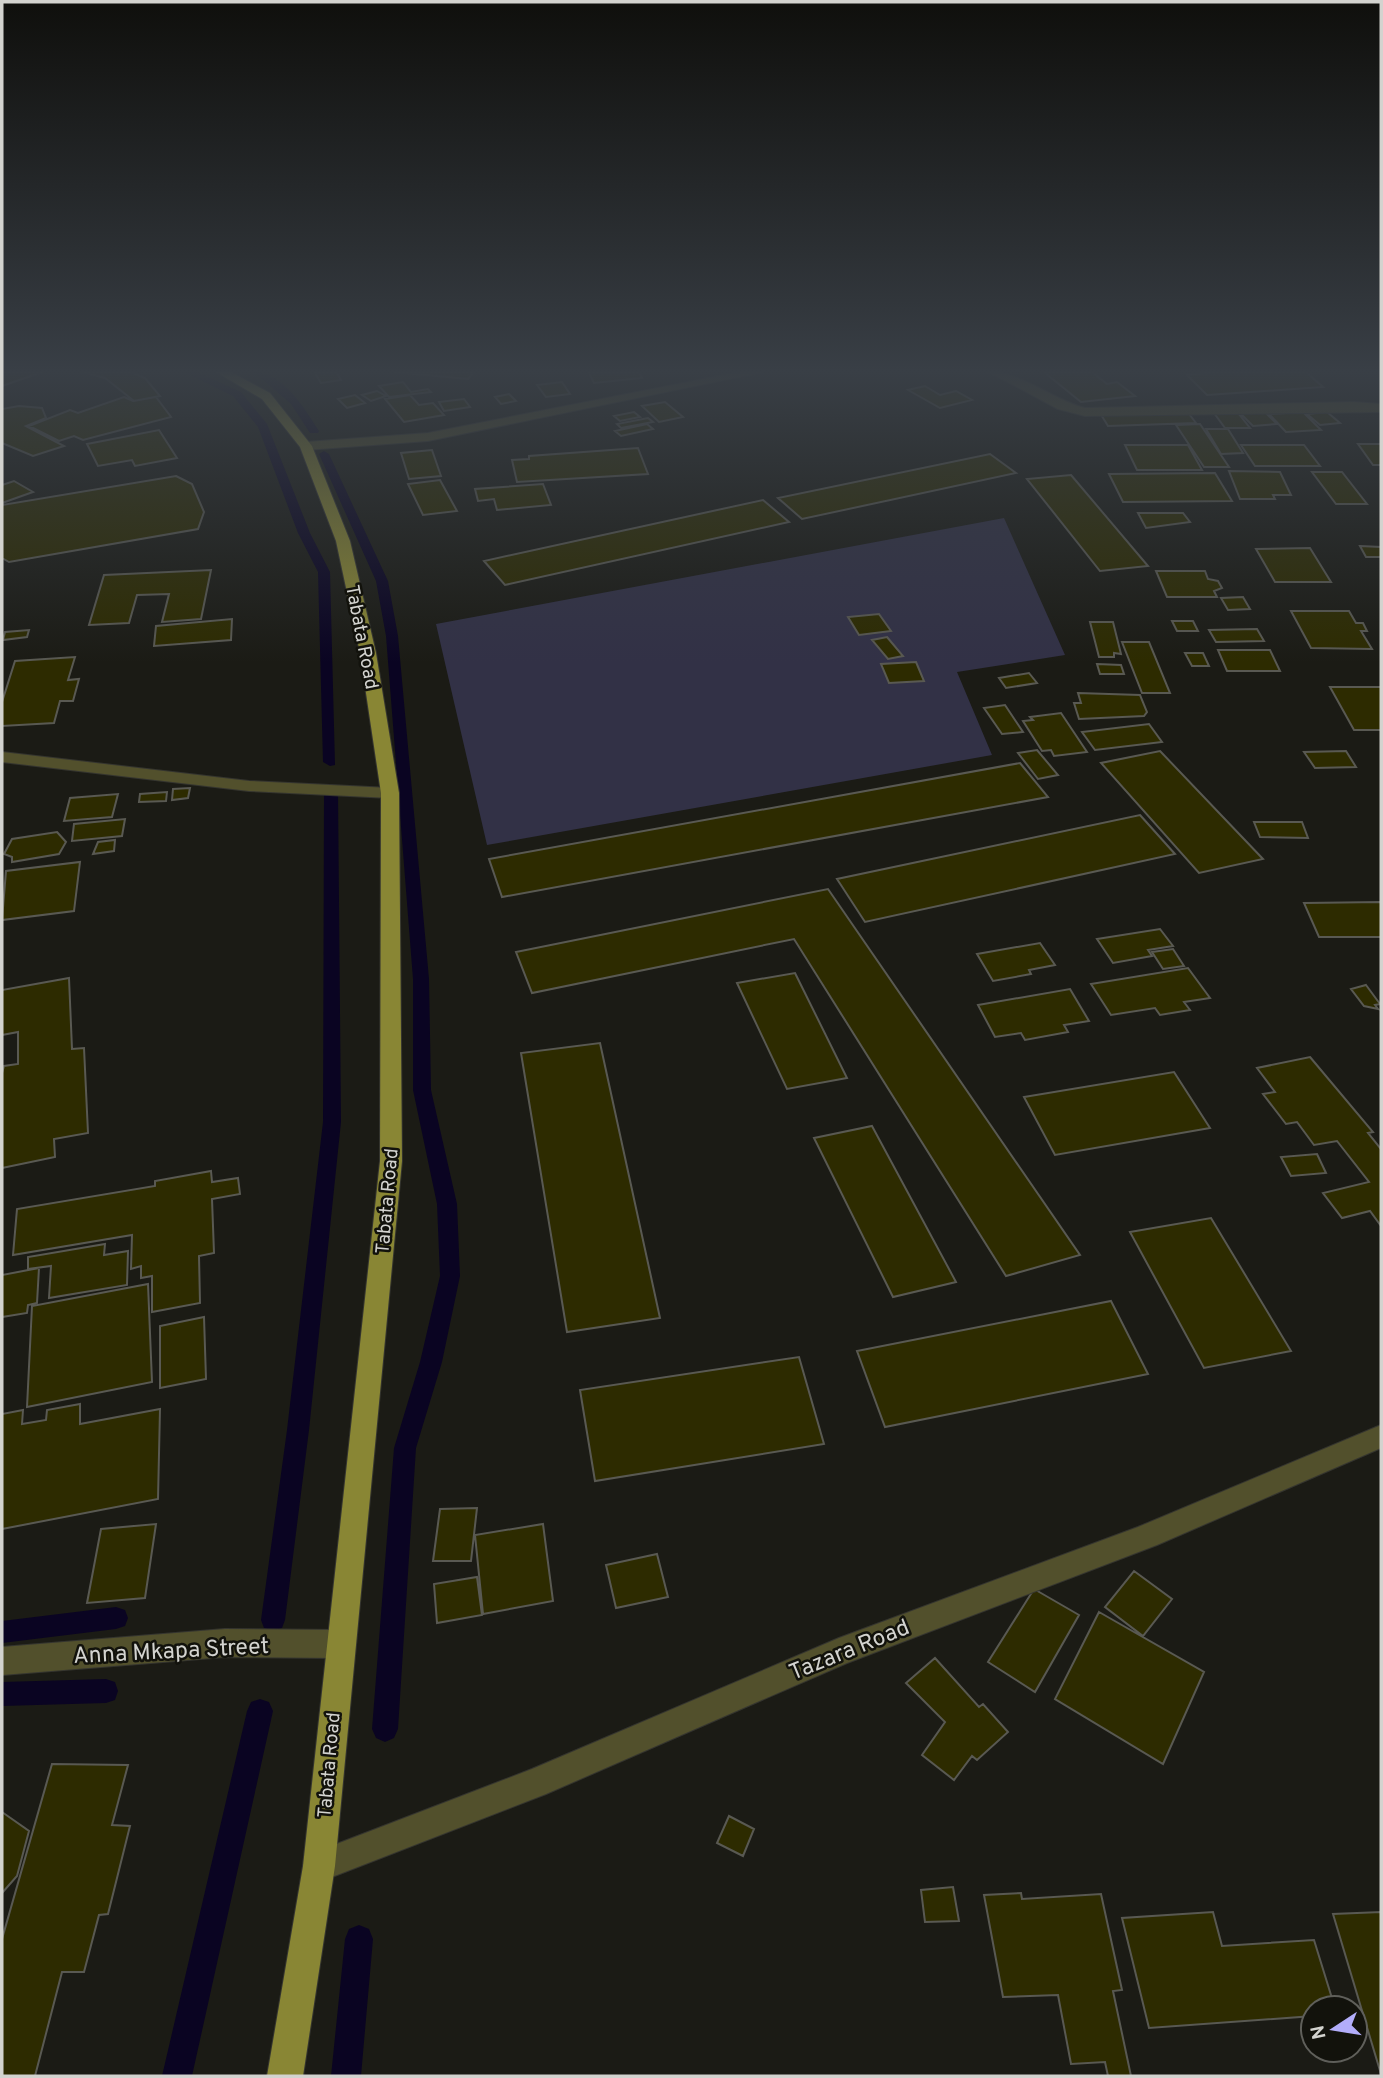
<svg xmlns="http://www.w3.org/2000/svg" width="1383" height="2078" font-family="Overpass,sans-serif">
  <rect width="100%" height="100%" fill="#1b1b15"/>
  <!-- green -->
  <path fill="#323146" d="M1004,518L1065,655L957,672L992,755L487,845L436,624Z"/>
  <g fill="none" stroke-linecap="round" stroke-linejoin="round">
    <!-- stream -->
    <path fill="#0a0422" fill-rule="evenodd" d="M184,372H197L241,392L267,424L310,533L330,572L335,765L330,766L323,762L318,572L298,533L258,427L233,396Z
      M254,372C283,372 305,409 319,431L318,433H310L291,404Z
      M324,451L329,454L388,581L398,636L429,979L431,1090L457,1204L460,1276L442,1362L416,1448L398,1729L394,1738L385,1742L376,1738L372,1729L394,1448L420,1362L440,1276L437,1204L413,1090V979L386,636L376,581L319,454Z
      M331,788L338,792L341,1122L309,1430L285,1620L282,1628L273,1631L264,1628L261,1620L287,1430L323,1122L324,792Z
      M116,1607L125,1610L128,1618L125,1626L116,1629L2,1643V1621Z
      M106,1679L115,1682L118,1691L115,1700L106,1703L2,1706V1682Z
      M260,1699L269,1702L273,1711L192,2076H162L247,1711L251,1702Z
      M359,1925L369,1929L373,1939L361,2076H331L345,1939L349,1929Z"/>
  </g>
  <!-- building -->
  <path fill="#2d2b00" stroke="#595952" stroke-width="2" d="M2,372H42L2,386Z
    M83,372H131L145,378L160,396L134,401L105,378Z
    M336,372L341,380L321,383L315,373Z
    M394,372H474L468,379Z
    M639,372L642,378L594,383L589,373Z
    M1044,372H1092L1107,384L1117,382L1135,396L1081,402Z
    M1213,372H1306L1323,387L1207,395L1187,375Z
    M403,382L411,392L428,389L431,392L389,397L379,386Z
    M562,382L570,394L546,397L537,385Z
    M925,386L940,395L956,391L972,400L940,408L908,390Z
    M377,391L386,396L371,401L362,395Z
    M509,394L516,401L501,404L495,397Z
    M355,395L365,403L347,408L338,399Z
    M410,395L419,405L433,403L444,415L404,422L385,399Z
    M124,397L133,401L156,397L171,417L83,440L74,436L59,441L29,426L70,410L78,413Z
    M464,399L470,407L444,411L439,402Z
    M665,402L683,417L659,422L642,406Z
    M19,406L42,408L46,418L26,426L64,446L33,456L2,443V409Z
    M1186,410L1196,423L1108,426L1100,413Z
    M1264,411L1277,424L1253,426L1240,413Z
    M634,412L640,417L620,421L614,416Z
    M1303,412L1321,430L1286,432L1269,414Z
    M1327,412L1340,423L1320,425L1307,414Z
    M1214,413H1238L1250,428H1225Z
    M648,418L653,422L621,428L617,424Z
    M647,424L653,429L621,436L615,431Z
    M1200,424L1229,467H1204L1176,425Z
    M1206,429H1228L1243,453L1221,454Z
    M159,430L177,458L135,466L132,460L98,466L87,444Z
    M1358,444H1381V465H1373Z
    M1125,445H1188L1202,470H1137Z
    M1241,445H1304L1320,466H1255Z
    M638,448L648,474L517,482L512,460L529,459V456Z
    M432,450L441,476L409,479L401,453Z
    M990,454L1016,473L802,519L778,498Z
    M1229,471L1280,472L1291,495H1273L1275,499H1240Z
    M1312,472H1342L1367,504H1336Z
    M1215,473L1232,501L1123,502L1109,474Z
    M1071,475L1148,566L1100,571L1027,479Z
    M176,476L192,484L204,512L198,529L9,562L2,558V505Z
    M440,480L457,511L423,515L408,484Z
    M14,481L33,492L2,503V485Z
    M543,484L551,505L497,510L494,499L478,501L475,489Z
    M763,500L789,522L505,585L484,561Z
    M1138,513H1183L1190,522L1146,528Z
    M1360,546L1381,547V557H1366Z
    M1310,548L1331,582H1275L1256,549Z
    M211,570L201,619L162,622L169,594L137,595L129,623L89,625L104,575Z
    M1156,571H1205L1208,579L1218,581L1222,588L1214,591L1217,597H1167Z
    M1243,597L1250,609L1228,610L1221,598Z
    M1291,611H1349L1356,623H1363L1367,631H1361L1372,649L1311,648Z
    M879,614L891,631L859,635L848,617Z
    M232,619L231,640L154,646L156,626Z
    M1172,621H1193L1198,631H1177Z
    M1090,622H1113L1121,654L1114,653V657H1099Z
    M1257,629L1264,641L1216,642L1209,630Z
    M29,630L27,637L3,640L5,632Z
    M887,637L903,656L888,659L872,640Z
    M1122,642H1149L1170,693H1142Z
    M1218,650H1270L1280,671H1227Z
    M1185,653H1203L1209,666H1192Z
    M75,657L68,680L79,679L73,701H60L54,723L2,726V702L15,661Z
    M916,662L924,681L889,683L881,664Z
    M1097,664L1121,665L1124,674H1100Z
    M1029,673L1037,683L1006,688L999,678Z
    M1330,687H1381V730H1354Z
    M1078,693L1140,695L1147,712L1144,716L1079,719L1074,703H1081Z
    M1005,705L1023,732L1002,734L984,708Z
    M1061,713L1087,752L1054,756L1051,750L1042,751L1023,721L1033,720L1030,717Z
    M1149,724L1162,742L1095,750L1082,732Z
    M1037,750L1058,775L1038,779L1018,753Z
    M1160,751L1263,859L1199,873L1101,763Z
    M1346,751L1356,767L1315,768L1304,752Z
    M1020,763L1048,797L502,897L489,859Z
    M190,788L188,798L172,800L173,789Z
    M167,792L166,801L139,802L140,794Z
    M118,794L112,817L64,821L70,798Z
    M1140,815L1175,854L865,922L837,879Z
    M125,819L122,836L72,841L74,824Z
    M1254,822H1302L1308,838L1260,837Z
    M57,832L66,842L59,854L12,862V857L4,854L12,839Z
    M115,840L114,851L93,854L98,842Z
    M80,862L74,911L2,920L6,871Z
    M828,889L1080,1255L1006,1276L794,939L532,993L516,952Z
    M1381,902V937H1319L1304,903Z
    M1160,929L1173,946L1148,950L1152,956L1113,963L1097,939Z
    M1040,943L1055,965L1029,970L1031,974L993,981L977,954Z
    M1173,949L1184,966L1163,969L1152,952Z
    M1188,968L1210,998L1184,1002L1190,1010L1160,1015L1155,1008L1111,1015L1091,984Z
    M795,973L847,1078L787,1089L737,983Z
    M69,978L72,1049L84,1048L88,1133L54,1139L55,1157L2,1168V1073L4,1066L18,1064V1032L2,1035V990Z
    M1366,985L1380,1004L1375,1005L1378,1009L1364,1006L1351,989Z
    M1070,989L1089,1021L1064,1025L1068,1032L1025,1040L1021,1033L995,1037L978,1005Z
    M600,1043L660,1318L567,1332L521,1053Z
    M1310,1057L1373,1132L1368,1133L1381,1149V1226L1370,1211L1342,1218L1323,1193L1369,1182L1337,1141L1314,1145L1297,1122L1286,1124L1263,1094L1275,1092L1257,1068Z
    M1174,1072L1210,1128L1055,1155L1024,1097Z
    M872,1126L956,1282L893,1297L814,1138Z
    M1317,1154L1326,1173L1291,1176L1281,1157Z
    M211,1171L212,1182L238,1178L240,1194L212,1199L214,1253L199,1256L200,1303L152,1312V1276L141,1278V1266L131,1269L132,1235L13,1255L17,1209L155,1186V1181Z
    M1211,1218L1291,1351L1204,1368L1130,1232Z
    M105,1244L104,1255L128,1251L127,1285L49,1298L51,1266L28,1269V1257Z
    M39,1268L37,1303L28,1305L27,1313L2,1317V1275Z
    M148,1284L152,1382L27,1407L32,1306Z
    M1111,1301L1148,1374L885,1427L857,1351Z
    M204,1317L206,1379L160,1388V1326Z
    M799,1357L824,1444L595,1481L580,1390Z
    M80,1404V1424L160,1409L158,1499L2,1529V1414L23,1410L22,1424L46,1420L47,1410Z
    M477,1508L471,1561H433L440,1509Z
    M156,1524L145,1598L87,1603L101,1529Z
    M543,1524L553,1601L483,1614L475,1535Z
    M657,1554L668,1597L616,1608L606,1565Z
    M1134,1571L1172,1599L1143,1636L1105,1607Z
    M477,1577L482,1615L437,1623L434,1584Z
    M1034,1589L1079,1615L1035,1692L988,1662Z
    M1099,1612L1204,1672L1163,1764L1055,1699Z
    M935,1658L979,1707L983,1704L1008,1732L977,1760L972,1756L954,1780L922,1755L945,1722L906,1683Z
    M52,1764L128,1765L112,1825L130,1826L108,1914L99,1915L84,1972H62L35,2076H2V1939Z
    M2,1812L29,1831L17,1876L2,1893Z
    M729,1816L754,1829L743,1856L717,1843Z
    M953,1887L959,1921L925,1922L921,1890Z
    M1021,1893L1022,1899L1101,1894L1122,1990L1113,1991L1131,2076H1108L1105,2062L1071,2064L1058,1995L1003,1997L984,1895Z
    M1213,1912L1222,1946L1314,1940L1335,2008H1313V2016L1149,2028L1122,1918Z
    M1381,1912V2074L1333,1914Z"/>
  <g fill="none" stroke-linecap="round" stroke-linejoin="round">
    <!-- minor casing -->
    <g stroke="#35352f" stroke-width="2">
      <path id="minor" d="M739,372H763L428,441L306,450L300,446L306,442L428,433Z
        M989,372C1022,372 1053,400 1085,408L1354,402L1381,404V412L1085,416L1058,409Z
        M2,752L249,781L390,788L399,793L390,798L249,791L2,762Z
        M1381,1425V1448L1157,1545L847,1663L546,1794L319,1882L308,1877L303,1866L308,1855L532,1769L839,1638L1138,1527Z
        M225,1629L340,1630L350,1634L355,1644L350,1654L340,1658L225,1657L2,1675V1647Z"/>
    </g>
    <!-- major casing -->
    <g stroke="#35352f" stroke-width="2">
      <path id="major" d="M216,372H231L270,393L312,446L350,541L376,653L399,793L402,1161L335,1866L303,2076H267L303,1866L380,1161L381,793L360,653L336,541L300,447L262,399Z"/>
    </g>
    <!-- minor -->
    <use href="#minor" fill="#52502c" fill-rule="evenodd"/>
    <!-- major -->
    <use href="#major" fill="#898634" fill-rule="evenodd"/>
  </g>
  <!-- sky -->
  <linearGradient id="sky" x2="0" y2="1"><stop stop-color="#0f0f0c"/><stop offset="0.56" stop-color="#393f46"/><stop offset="1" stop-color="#393f46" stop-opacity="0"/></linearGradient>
  <rect width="1383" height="663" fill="url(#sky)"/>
  <g text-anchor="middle" stroke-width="5" stroke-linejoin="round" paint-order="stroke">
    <!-- street labels -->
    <g font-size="19" fill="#d3d3cf" stroke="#12120c">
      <text transform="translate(363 637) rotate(79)" y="7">Tabata Road</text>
      <text transform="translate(386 1201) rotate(-85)" y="7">Tabata Road</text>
      <text transform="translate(328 1765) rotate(-85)" y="7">Tabata Road</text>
    </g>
    <!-- near-street labels -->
    <g font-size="23" fill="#d3d3cf" stroke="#12120c">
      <text transform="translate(849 1649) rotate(-22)" y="8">Tazara Road</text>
      <text transform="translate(171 1650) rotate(-3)" y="8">Anna Mkapa Street</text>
    </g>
  </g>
  <!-- border -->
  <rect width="1383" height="2078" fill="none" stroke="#d3d3cf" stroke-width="7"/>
  <!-- north arrow -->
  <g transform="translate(1334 2029) rotate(258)"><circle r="33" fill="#12120c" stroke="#5f5f5a" stroke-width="2"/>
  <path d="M0-5L12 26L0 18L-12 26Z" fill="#b2adfa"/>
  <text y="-10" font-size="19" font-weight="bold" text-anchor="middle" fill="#d3d3cf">N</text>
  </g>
</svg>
